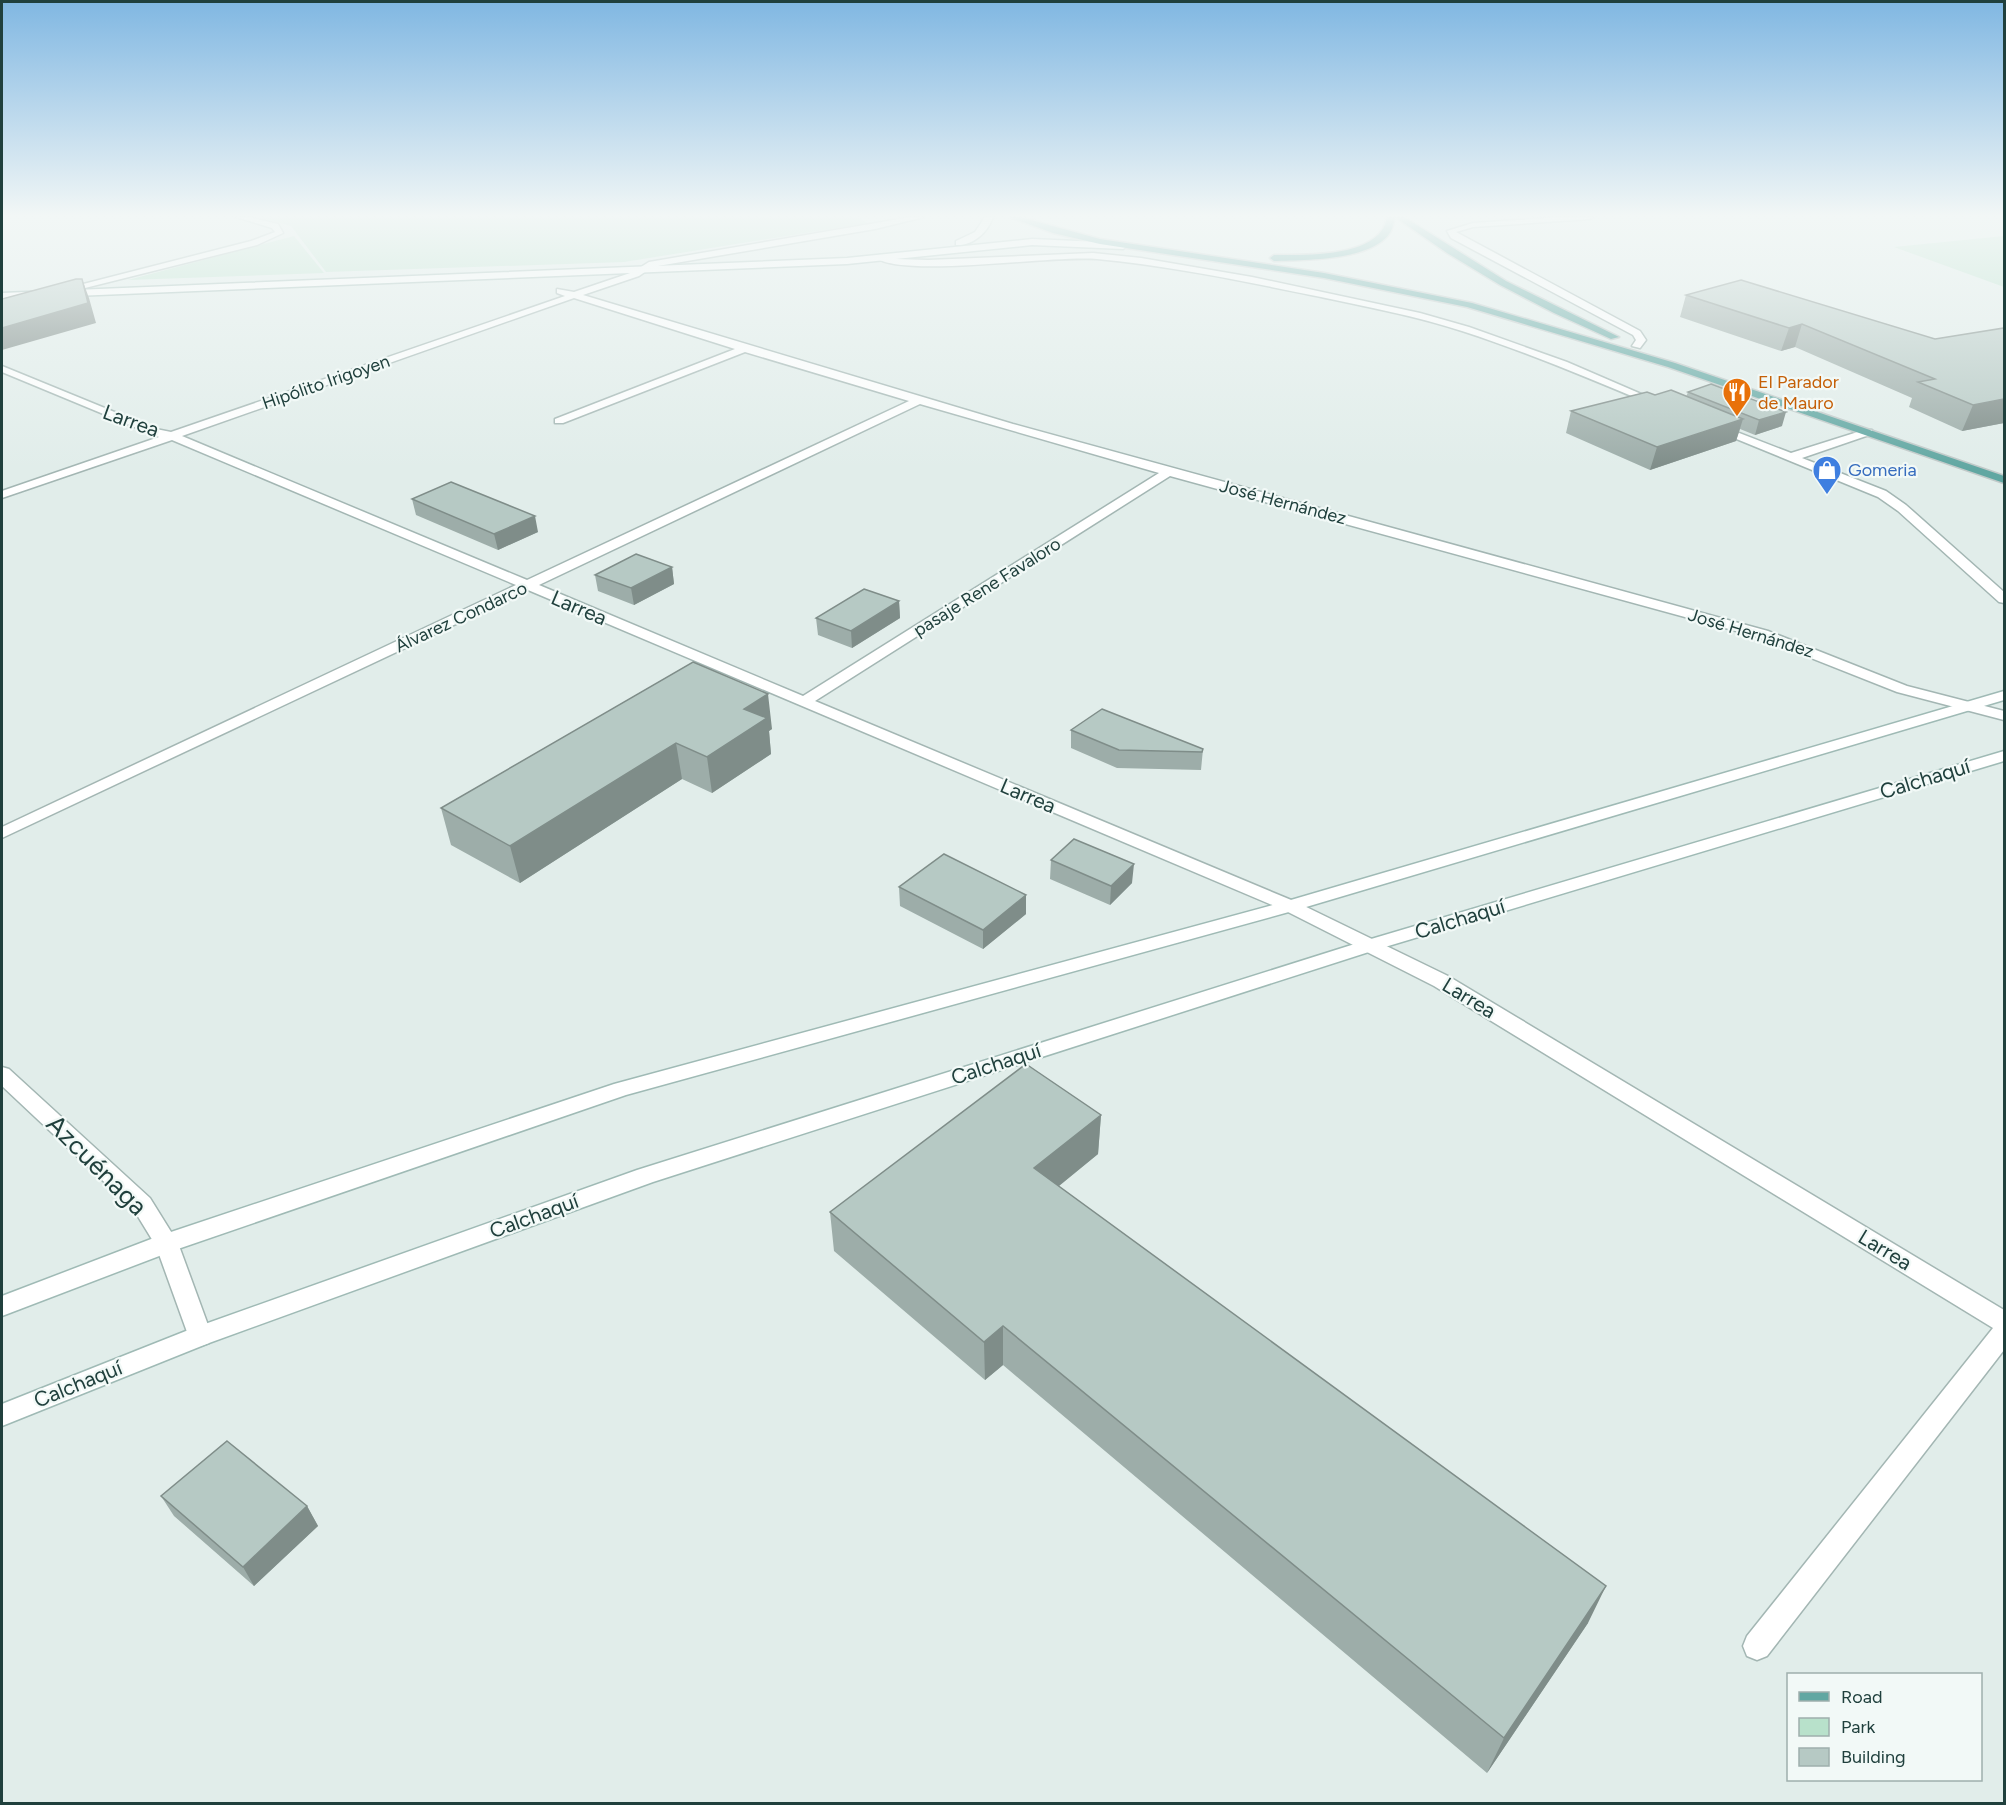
<svg xmlns="http://www.w3.org/2000/svg" width="2006" height="1805" font-family="Figtree,sans-serif">
  <rect width="100%" height="100%" fill="#e1edea"/>
  <!-- green -->
  <path fill="#b8e1cb" d="M258,217H856L868,223L624,262L326,272L291,226Z
    M294,236L324,273L128,280Z
    M2004,236V287L1894,247Z"/>
  <g fill="none" stroke-linecap="round" stroke-linejoin="round">
    <!-- street casing -->
    <g stroke="#a3b6b3" stroke-width="3">
      <path id="street" d="M236,217H248L278,224L283,233L257,245L61,294L56,291L251,241L275,232L272,228Z
        M911,217H924L875,229L652,267L639,276L583,295L1013,424L1768,631L1907,686L2004,711V720L1897,692L1758,637L1170,476L815,701L1296,902L1448,976L2004,1310V1350L1767,1656L1757,1660L1747,1656L1743,1646L1747,1636L1993,1328L1434,986L1284,910L528,590L2,838V827L516,585L172,440L2,498V491L159,437L2,372V366L156,429L171,432L565,296L557,293V289L574,292L633,272L649,262ZM574,298L735,349L555,419V423H563L745,352L909,401L527,580L182,436ZM920,404L1159,473L803,696L539,585Z
        M1561,217H1594L1590,219L1473,227L1456,232L1640,331L1646,340L1640,348L1632,346L1636,340L1633,335L1451,238L1447,231L1473,223Z
        M1093,253L1141,258L1252,277L1420,313L1469,327L1567,362L1662,403L1657,406L1653,405C1590,379 1527,352 1462,331C1416,316 1368,307 1321,297C1247,282 1172,266 1097,259C1052,255 906,278 876,258L880,255L896,259L928,260Z
        M1716,424L1791,453L1864,430H1872V434L1802,458L1886,491L1906,505L2004,592V603L1999,602L1898,511L1878,497L1712,429V425Z
        M2,1067L9,1069L150,1198L178,1243L212,1336L209,1343L200,1346L191,1343L156,1246L134,1210L2,1086Z"/>
    </g>
    <!-- secondary casing -->
    <g stroke="#9fbab5" stroke-width="3">
      <path id="secondary" d="M985,217H993C988,232 973,246 956,245V241L975,232Z
        M1032,239L1123,243L1127,246L1123,249L1032,245L847,264L2,299V293L847,258Z
        M2004,691V700L1296,910L626,1095L175,1250L2,1316V1296L159,1236L614,1084L1284,902Z
        M2004,751V761L1375,950L653,1182L209,1343L2,1426V1404L191,1329L637,1170L1361,942Z"/>
    </g>
    <!-- primary casing -->
    <g stroke="#c1cac9" stroke-width="3">
      <path id="primary" d="M1009,217H1020L1100,239L1324,273L1472,303L1675,363L2004,476V483L1668,367L1467,307L1324,278L1100,244L1053,233Z
        M1387,217H1404L1506,281L1619,337L1611,339L1554,313L1500,285L1447,253L1395,217C1394,221 1393,227 1391,231C1374,261 1304,260 1274,261L1270,258L1274,255C1303,255 1364,257 1382,230C1385,227 1386,221 1387,217Z"/>
    </g>
    <!-- street -->
    <use href="#street" fill="#fff" fill-rule="evenodd"/>
    <!-- secondary -->
    <use href="#secondary" fill="#fff" fill-rule="evenodd"/>
    <!-- primary -->
    <use href="#primary" fill="#61a7a2" fill-rule="evenodd"/>
  </g>
  <!-- wall -->
  <path fill="#9dada9" d="M1686,295L1935,339L2004,328V423L1962,431L1909,407L1912,398L1795,347L1781,351L1680,317Z
    M1688,392L1782,426L1755,435L1740,429L1736,441L1650,470L1566,433L1571,411L1655,395L1686,397Z
    M412,499L538,532L498,550L416,515Z
    M672,567L674,584L634,605L598,591L595,575Z
    M899,601L900,618L852,648L818,635L816,618Z
    M693,662L772,729L769,731L771,754L712,793L682,779L520,883L451,845L441,808Z
    M1071,730L1203,749L1201,770L1117,768L1071,748Z
    M1051,860L1132,883L1110,905L1050,879Z
    M899,887L1026,895V914L983,949L900,906Z
    M1101,1115L1098,1154L1059,1186L1588,1623L1487,1773L1003,1365L985,1380L834,1251L830,1212Z
    M161,1496L307,1506L318,1526L254,1586L174,1516Z"/>
  <!-- shaded-wall -->
  <path fill="#7f8d89" d="M82,279L89,298L96,323L2,350V328Z
    M1802,324L1795,347L1781,351L1789,328Z
    M2004,399V423L1962,431L1973,405Z
    M1786,412L1782,426L1755,435L1759,420Z
    M1743,419L1736,441L1650,470L1657,447Z
    M535,516L538,532L498,550L494,534Z
    M672,567L674,584L634,605L631,588Z
    M899,601L900,618L852,648L851,631Z
    M768,694L772,729L769,731L771,754L712,793L707,757L744,709Z
    M676,743L682,779L520,883L510,846Z
    M1134,864L1132,883L1110,905L1111,886Z
    M1026,895V914L983,949V930Z
    M1101,1115L1098,1154L1033,1207L1034,1168Z
    M1003,1326V1365L985,1380L984,1342Z
    M307,1506L318,1526L254,1586L243,1567Z
    M1606,1586L1588,1623L1487,1773L1504,1738Z"/>
  <!-- building -->
  <path fill="#b6c9c4" stroke="#7f8d89" stroke-width="1.5" d="M76,279H82L88,303L2,328V299Z
    M1741,280L1935,339L2004,328V399L1973,405L1918,382L1935,379L1802,324L1789,328L1686,295Z
    M1711,384L1786,412L1759,420L1688,392Z
    M1671,390L1743,419L1657,447L1571,411L1647,392L1655,395Z
    M451,482L535,516L494,534L412,499Z
    M636,554L672,567L631,588L595,575Z
    M864,589L899,601L851,631L816,618Z
    M693,662L768,694L744,709L767,718L707,757L676,743L510,846L441,808Z
    M1102,709L1203,749L1202,752L1119,750L1071,730Z
    M1074,839L1134,864L1111,886L1051,860Z
    M944,854L1026,895L983,930L899,887Z
    M1026,1064L1101,1115L1034,1168L1606,1586L1504,1738L1003,1326L984,1342L830,1212Z
    M227,1441L307,1506L243,1567L161,1496Z"/>
  <!-- sky -->
  <linearGradient id="sky" x2="0" y2="1"><stop stop-color="#80b7e2"/><stop offset="0.46" stop-color="#f2f7f6"/><stop offset="1" stop-color="#f2f7f6" stop-opacity="0"/></linearGradient>
  <rect width="2006" height="469" fill="url(#sky)"/>
  <!-- icons -->
  <defs>
    <g id="restaurant-pin" transform="scale(1.5)"><path d="M0 17L-7.5 6A9.5 9.5 0 1 1 7.5 6Z" fill="#e8710a" stroke="#f2f9f7"/><path d="M-5-6h1v4h1v-4h1v4h1v-4h1v5L-1.5 .5V6h-2V.5L-5-1ZM5-6V6H3V1.5H1.5Q1.5-4 5-6Z" fill="#fff"/></g>
    <g id="shop-pin" transform="scale(1.5)"><path d="M0 17L-7.5 6A9.5 9.5 0 1 1 7.5 6Z" fill="#3f7fe0" stroke="#f2f9f7"/><path d="M-5-2.5h2.3a2.7 3.5 0 0 1 5.4 0H5L5.5 6h-11ZM-1.5-2.5h3a1.5 2.3 0 0 0-3 0Z" fill="#fff"/></g>
  </defs>
  <g fill-rule="evenodd">
    <use href="#restaurant-pin" x="1737" y="392"/>
    <use href="#shop-pin" x="1827" y="470"/>
  </g>
  <g text-anchor="middle" stroke-width="4.5" stroke-linejoin="round" paint-order="stroke">
    <!-- far-street labels -->
    <g font-size="18" fill="#20403d" stroke="#f2f9f7">
      <text transform="translate(326 382) rotate(-19)" y="6">Hipólito Irigoyen</text>
      <text transform="translate(1283 502) rotate(15)" y="6">José Hernández</text>
      <text transform="translate(987 587) rotate(-32)" y="6">pasaje Rene Favaloro</text>
      <text transform="translate(461 617) rotate(-25)" y="6">Álvarez Condarco</text>
      <text transform="translate(1751 633) rotate(17)" y="6">José Hernández</text>
    </g>
    <!-- far-food labels -->
    <g font-size="18" fill="#c56008" stroke="#f2f9f7" text-anchor="start">
      <text x="1758" y="388">El Parador<tspan x="1758" dy="21">de Mauro</tspan></text>
    </g>
    <!-- far-shop labels -->
    <g font-size="18" fill="#366cbe" stroke="#f2f9f7" text-anchor="start">
      <text x="1848" y="476">Gomeria</text>
    </g>
    <!-- street labels -->
    <g font-size="21" fill="#20403d" stroke="#f2f9f7">
      <text transform="translate(131 421) rotate(20)" y="7">Larrea</text>
      <text transform="translate(579 608) rotate(23)" y="7">Larrea</text>
      <text transform="translate(1925 779) rotate(-17)" y="7">Calchaquí</text>
      <text transform="translate(1028 796) rotate(23)" y="7">Larrea</text>
      <text transform="translate(1460 919) rotate(-17)" y="7">Calchaquí</text>
      <text transform="translate(1469 998) rotate(31)" y="7">Larrea</text>
      <text transform="translate(996 1064) rotate(-18)" y="7">Calchaquí</text>
      <text transform="translate(534 1216) rotate(-20)" y="7">Calchaquí</text>
      <text transform="translate(1885 1250) rotate(31)" y="7">Larrea</text>
      <text transform="translate(78 1384) rotate(-22)" y="7">Calchaquí</text>
    </g>
    <!-- near-street labels -->
    <g font-size="26" fill="#20403d" stroke="#f2f9f7">
      <text transform="translate(97 1165) rotate(45)" y="9">Azcuénaga</text>
    </g>
  </g>
  <!-- border -->
  <rect width="2006" height="1805" fill="none" stroke="#20403d" stroke-width="6"/>
  <!-- legend -->
  <rect x="1787" y="1673" width="195" height="108" fill="#f2f9f7" stroke="#9eafad" stroke-width="1.5"/>
  <rect x="1799" y="1692" width="30" height="9" fill="#61a7a2" stroke="#9eafad" stroke-width="1.5"/>
  <text x="1841" y="1703" font-size="18" fill="#20403d">Road</text>
  <rect x="1799" y="1718" width="30" height="18" fill="#b8e1cb" stroke="#9eafad" stroke-width="1.5"/>
  <text x="1841" y="1733" font-size="18" fill="#20403d">Park</text>
  <rect x="1799" y="1748" width="30" height="18" fill="#b6c9c4" stroke="#9eafad" stroke-width="1.5"/>
  <text x="1841" y="1763" font-size="18" fill="#20403d">Building</text>
</svg>
